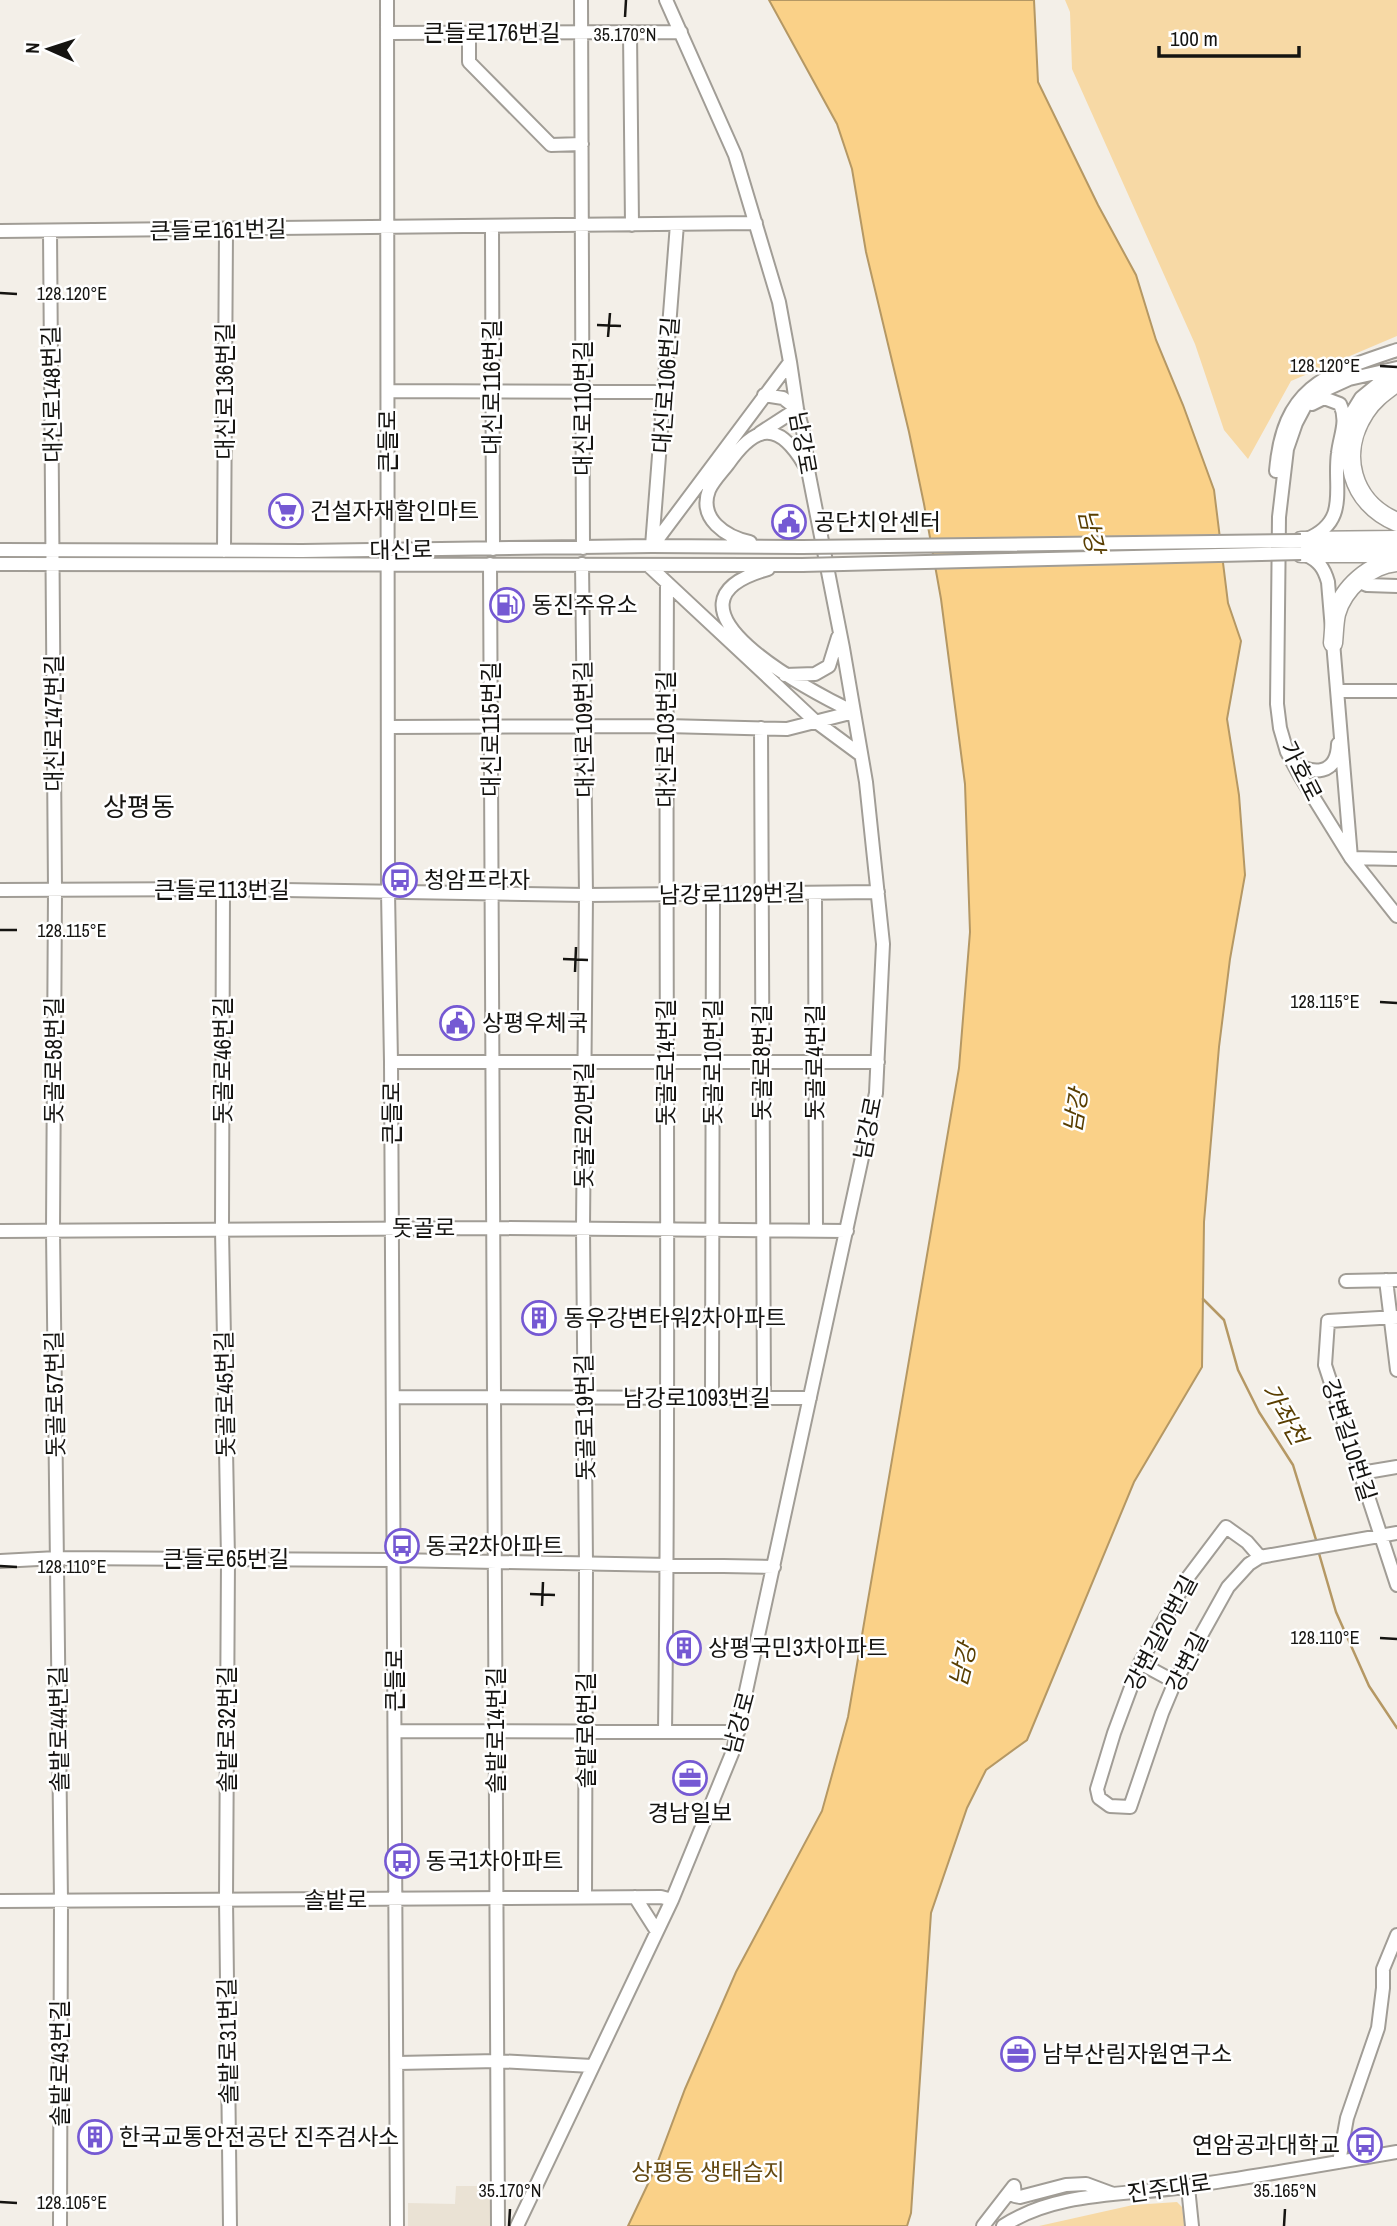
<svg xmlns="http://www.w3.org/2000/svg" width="1397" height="2226" font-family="'Archivo Narrow','Noto Sans KR',sans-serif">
  <rect width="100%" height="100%" fill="#f3efe8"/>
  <!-- built -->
  <path fill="#eae2d4" d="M456,2186H493L492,2226H408V2203L455,2204Z"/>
  <!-- green -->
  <path fill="#f7d9a5" d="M1065,0H1397V336L1291,381L1248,459L1224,430L1195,344L1072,69L1070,12Z
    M1177,2202L1182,2207L1185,2226H1039L1133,2205Z"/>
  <!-- water -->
  <path fill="#fad188" stroke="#b59864" stroke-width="2" d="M769,0H1034L1038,82L1098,205L1136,275L1156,340L1183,405L1214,490L1228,603L1241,641L1227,719L1239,795L1245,875L1230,959L1219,1047L1204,1222L1202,1367L1134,1482L1027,1740L986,1770L967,1808L931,1913L911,2213L907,2226H628L655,2169L685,2089L736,1972L822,1811L848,1717L959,1068L970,932L965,784L941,599L924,504L909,432L866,252L852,169L837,124Z"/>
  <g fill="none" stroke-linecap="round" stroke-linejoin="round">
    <!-- stream -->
    <path stroke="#b59864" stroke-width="2.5" d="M1203,1299L1224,1320L1238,1370L1259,1412L1293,1465L1317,1543
      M1318,1550L1336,1612L1369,1686L1397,1728"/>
    <!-- minor casing -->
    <g stroke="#a19d96" stroke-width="16">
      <path id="minor" d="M387,0L388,892L391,1062L397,2226
        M581,0L583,548
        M630,32L632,225
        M387,33L681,32
        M469,33V62L551,145L582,144
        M492,226L493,549
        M0,231L756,223
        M50,231L55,890L53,1231L61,1901L60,2226
        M1397,368L1349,379L1316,394L1306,404L1296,423L1287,449L1279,517L1277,704L1280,728L1287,752L1299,774L1351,858L1397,916
        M388,391L665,392
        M1345,424L1361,398L1394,371
        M760,433L797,409L783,398L764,395
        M1276,471C1283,386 1325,374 1397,350
        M1307,539C1350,521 1333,488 1338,453C1340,435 1348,422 1340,404L1324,398L1312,404
        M750,542C726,537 698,519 709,490C713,481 722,472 728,464C756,424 778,421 804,464
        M654,544L790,362
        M652,546L677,224
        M0,550L302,551L652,546L802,547
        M224,551L226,231
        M1306,555C1319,561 1324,568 1328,582L1351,858L1397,859
        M0,564L802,565
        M490,564L498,2226
        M582,564L586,895L583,1228L586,1564L585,1897
        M648,565L815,721L861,755
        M768,569C643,604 811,692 854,712
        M1357,581L1367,585L1397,586
        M785,675L815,674L829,666L838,637
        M1337,691H1397
        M388,727L666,726L787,729L854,712
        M761,728L764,1398
        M1292,761C1313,776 1337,775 1338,744
        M223,889L222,1230L228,1559L226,1899L230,2226
        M0,890L223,889L586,895L878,892
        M815,893L816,1231
        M391,1062H878
        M0,1231L494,1228L847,1231
        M1386,1280L1397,1370
        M1346,1281L1397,1280
        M1397,1317L1328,1321L1325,1365L1397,1585
        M393,1397L810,1398
        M712,1398L713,894
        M1361,1473L1397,1467
        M1260,1557L1247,1542L1226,1527L1189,1576L1140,1663L1114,1733L1097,1789L1099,1798L1110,1806L1130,1807L1162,1713L1175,1682L1228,1587L1249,1564L1260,1557L1397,1533
        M0,1561L57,1558L394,1560L774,1567
        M1140,1663L1175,1682
        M395,1731L738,1732
        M665,1732C670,1349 665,966 667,583
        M635,1897L656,1930
        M0,1901L661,1897L672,1900
        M397,2063L498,2061L592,2066
        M1339,2162L1347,2118L1378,2028L1383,1988V1969L1397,1935
        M1014,2186L1015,2196L1020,2197L1066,2185L1086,2184L1113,2194
        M1188,2187L1192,2226
        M517,2226L672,1900L733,1751L876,1093L883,944L866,782L843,648L808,470L804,435L797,409L790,362L779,302L735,155L666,0
        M983,2226L1014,2186
        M1003,2226C1058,2190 1127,2196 1190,2186C1259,2176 1328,2164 1397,2152"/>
    </g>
    <!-- highway casing -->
    <g stroke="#a19d96" stroke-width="21">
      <path id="highway" d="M1397,382C1385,391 1373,399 1365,412C1338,453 1351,503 1397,522
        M1301,541L1397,540
        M1301,553H1397
        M1333,643C1334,633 1334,623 1336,614C1343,588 1370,564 1397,562"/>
    </g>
    <!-- minor -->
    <use href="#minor" stroke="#fff" stroke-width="12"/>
    <!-- highway -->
    <use href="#highway" stroke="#fff" stroke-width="18"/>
    <!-- minor-bridge casing -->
    <g stroke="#a19d96" stroke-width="16" stroke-linecap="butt">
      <path id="minor-bridge" d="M802,547L1301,541
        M802,565L1301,553"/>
    </g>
    <!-- minor-bridge -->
    <use href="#minor-bridge" stroke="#fff" stroke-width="12"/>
  </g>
  <!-- ticks -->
  <path fill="none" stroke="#151411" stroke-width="2.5" d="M625,17L626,0M0,293L17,294M597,325L621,326M608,337L610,313M1380,366L1397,367M0,930H17M563,959L588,960M575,972L576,947M1380,1002L1397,1003M0,1566L17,1567M530,1594L555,1595M542,1606L543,1582M1380,1638L1397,1639M0,2202L17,2203M509,2226L510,2209M1284,2226L1285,2209"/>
  <!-- icons -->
  <defs>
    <g id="supermarket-ring" transform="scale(1.75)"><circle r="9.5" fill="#fff" stroke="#7559d3" stroke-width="1.5"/><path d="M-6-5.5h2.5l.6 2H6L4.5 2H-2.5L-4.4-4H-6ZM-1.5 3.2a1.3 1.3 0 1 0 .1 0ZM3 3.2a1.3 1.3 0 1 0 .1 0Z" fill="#7559d3"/></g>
    <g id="civic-ring" transform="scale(1.75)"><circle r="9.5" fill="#fff" stroke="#7559d3" stroke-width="1.5"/><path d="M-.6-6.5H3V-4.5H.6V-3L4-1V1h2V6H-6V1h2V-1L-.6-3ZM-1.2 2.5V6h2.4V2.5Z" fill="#7559d3"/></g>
    <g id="fuel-ring" transform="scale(1.75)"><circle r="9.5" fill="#fff" stroke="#7559d3" stroke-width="1.5"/><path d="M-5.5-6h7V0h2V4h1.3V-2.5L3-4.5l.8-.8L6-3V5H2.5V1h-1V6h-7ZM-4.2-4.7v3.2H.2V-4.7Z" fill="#7559d3"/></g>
    <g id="bus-ring" transform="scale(1.75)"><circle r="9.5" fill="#fff" stroke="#7559d3" stroke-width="1.5"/><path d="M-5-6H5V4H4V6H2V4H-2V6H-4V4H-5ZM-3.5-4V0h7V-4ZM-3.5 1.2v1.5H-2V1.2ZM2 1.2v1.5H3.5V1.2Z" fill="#7559d3"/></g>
    <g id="building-ring" transform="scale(1.75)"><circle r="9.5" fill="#fff" stroke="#7559d3" stroke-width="1.5"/><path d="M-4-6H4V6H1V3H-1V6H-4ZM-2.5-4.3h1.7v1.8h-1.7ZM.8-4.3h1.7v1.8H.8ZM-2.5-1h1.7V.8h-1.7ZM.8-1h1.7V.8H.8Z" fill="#7559d3"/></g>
    <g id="office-ring" transform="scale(1.75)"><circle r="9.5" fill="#fff" stroke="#7559d3" stroke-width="1.5"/><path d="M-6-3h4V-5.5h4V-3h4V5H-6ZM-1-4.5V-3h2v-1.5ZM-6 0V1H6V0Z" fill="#7559d3"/></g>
  </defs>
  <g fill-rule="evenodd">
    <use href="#supermarket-ring" x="286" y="511"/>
    <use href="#civic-ring" x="789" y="522"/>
    <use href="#fuel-ring" x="507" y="605"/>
    <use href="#bus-ring" x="400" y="880"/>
    <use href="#civic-ring" x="457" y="1023"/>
    <use href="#building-ring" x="539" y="1318"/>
    <use href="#bus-ring" x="402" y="1546"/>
    <use href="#building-ring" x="684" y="1648"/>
    <use href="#office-ring" x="690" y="1778"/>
    <use href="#bus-ring" x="402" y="1861"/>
    <use href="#office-ring" x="1018" y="2054"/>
    <use href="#building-ring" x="95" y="2137"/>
    <use href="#bus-ring" x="1365" y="2145"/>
  </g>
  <g text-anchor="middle" stroke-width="5" stroke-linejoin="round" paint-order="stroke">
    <!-- street labels -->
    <g font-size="23" fill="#151411" stroke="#fff">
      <text x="492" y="41">큰들로176번길</text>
      <text transform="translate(218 230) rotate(-1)" y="8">큰들로161번길</text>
      <text transform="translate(666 385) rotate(-86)" y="8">대신로106번길</text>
      <text transform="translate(492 387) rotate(-90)" y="8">대신로116번길</text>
      <text transform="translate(225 391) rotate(-90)" y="8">대신로136번길</text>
      <text transform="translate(52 394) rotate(-91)" y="8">대신로148번길</text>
      <text transform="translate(583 408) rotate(-90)" y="8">대신로110번길</text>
      <text transform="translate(388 441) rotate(-90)" y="8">큰들로</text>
      <text transform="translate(803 443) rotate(80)" y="8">남강로</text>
      <text transform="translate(401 550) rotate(-1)" y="8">대신로</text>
      <text transform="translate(54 723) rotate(-90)" y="8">대신로147번길</text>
      <text transform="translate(491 729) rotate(-90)" y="8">대신로115번길</text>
      <text transform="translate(584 729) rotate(-91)" y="8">대신로109번길</text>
      <text transform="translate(666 739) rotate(-90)" y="8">대신로103번길</text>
      <text transform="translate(1301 771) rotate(63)" y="8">가호로</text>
      <text x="222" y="898">큰들로113번길</text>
      <text transform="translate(732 894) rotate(-1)" y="8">남강로1129번길</text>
      <text transform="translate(54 1060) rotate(-90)" y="8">돗골로58번길</text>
      <text transform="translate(223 1060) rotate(-90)" y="8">돗골로46번길</text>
      <text transform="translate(666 1062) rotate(-90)" y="8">돗골로14번길</text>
      <text transform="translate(713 1062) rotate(-90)" y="8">돗골로10번길</text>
      <text transform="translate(762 1062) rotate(-90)" y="8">돗골로8번길</text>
      <text transform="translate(815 1062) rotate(-90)" y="8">돗골로4번길</text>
      <text transform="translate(392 1113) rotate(-90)" y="8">큰들로</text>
      <text transform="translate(584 1125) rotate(-90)" y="8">돗골로20번길</text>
      <text transform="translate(868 1128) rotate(-79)" y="8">남강로</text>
      <text x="424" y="1236">돗골로</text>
      <text transform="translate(55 1394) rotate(-91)" y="8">돗골로57번길</text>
      <text transform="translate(225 1394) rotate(-91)" y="8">돗골로45번길</text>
      <text x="697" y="1406">남강로1093번길</text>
      <text transform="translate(585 1417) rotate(-91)" y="8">돗골로19번길</text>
      <text transform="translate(1349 1440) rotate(72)" y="8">강변길10번길</text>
      <text x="226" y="1567">큰들로65번길</text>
      <text transform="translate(1161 1633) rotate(-62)" y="8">강변길20번길</text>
      <text transform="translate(1187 1662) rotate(-63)" y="8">강변길</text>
      <text transform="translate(395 1680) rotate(-90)" y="8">큰들로</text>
      <text transform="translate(739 1723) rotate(-75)" y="8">남강로</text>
      <text transform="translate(59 1729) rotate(-91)" y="8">솔밭로44번길</text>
      <text transform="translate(227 1729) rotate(-90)" y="8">솔밭로32번길</text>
      <text transform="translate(496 1730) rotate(-90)" y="8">솔밭로14번길</text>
      <text transform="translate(586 1730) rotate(-90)" y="8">솔밭로6번길</text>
      <text x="336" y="1908">솔밭로</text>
      <text transform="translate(228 2041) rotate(-91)" y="8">솔밭로31번길</text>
      <text transform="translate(60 2063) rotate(-90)" y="8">솔밭로43번길</text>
      <text transform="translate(1169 2188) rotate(-8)" y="8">진주대로</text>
    </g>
    <!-- poi labels -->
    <g font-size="23" fill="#151411" stroke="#fff" text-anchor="start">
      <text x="310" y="519">건설자재할인마트</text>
      <text x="814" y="530">공단치안센터</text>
      <text x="532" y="613">동진주유소</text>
      <text x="424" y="888">청암프라자</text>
      <text x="482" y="1031">상평우체국</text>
      <text x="564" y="1326">동우강변타워2차아파트</text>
      <text x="426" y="1554">동국2차아파트</text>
      <text x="708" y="1656">상평국민3차아파트</text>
      <text x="690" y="1821" text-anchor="middle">경남일보</text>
      <text x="426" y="1869">동국1차아파트</text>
      <text x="1042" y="2062">남부산림자원연구소</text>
      <text x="119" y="2145">한국교통안전공단 진주검사소</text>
      <text x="1340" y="2153" text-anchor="end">연암공과대학교</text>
    </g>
    <!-- park labels -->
    <g font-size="23" fill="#634810" stroke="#fff">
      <text x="708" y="2180">상평동 생태습지</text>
    </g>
    <!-- water labels -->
    <g font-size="24" font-style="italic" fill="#593e01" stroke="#fff">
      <text transform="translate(1091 531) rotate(78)" y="8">남강</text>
      <text transform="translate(1076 1111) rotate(-81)" y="8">남강</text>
      <text transform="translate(1284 1414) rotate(60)" y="8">가좌천</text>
      <text transform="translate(963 1665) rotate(-76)" y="8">남강</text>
    </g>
    <!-- quarter labels -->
    <g font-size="26" fill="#151411" stroke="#fff">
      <text x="139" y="816">상평동</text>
    </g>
  </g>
  <g font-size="18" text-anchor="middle" fill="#151411" stroke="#fff" stroke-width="5" stroke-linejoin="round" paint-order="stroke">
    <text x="625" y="41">35.170°N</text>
    <text x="72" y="300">128.120°E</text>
    <text x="1325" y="372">128.120°E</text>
    <text x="72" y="937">128.115°E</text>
    <text x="1325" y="1008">128.115°E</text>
    <text x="72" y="1573">128.110°E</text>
    <text x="1325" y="1644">128.110°E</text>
    <text x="510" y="2197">35.170°N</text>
    <text x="1285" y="2197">35.165°N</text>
    <text x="72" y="2209">128.105°E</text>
  </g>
  <!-- north arrow -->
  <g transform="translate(49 49) rotate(273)" stroke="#ffffff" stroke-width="5" paint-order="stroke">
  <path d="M0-5L12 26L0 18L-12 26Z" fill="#151411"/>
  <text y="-10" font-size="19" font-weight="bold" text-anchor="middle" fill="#151411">N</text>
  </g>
  <!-- scale -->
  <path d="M1159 46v10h140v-10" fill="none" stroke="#151411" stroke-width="3.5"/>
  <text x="1170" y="46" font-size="21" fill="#151411" stroke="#ffffff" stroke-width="5" paint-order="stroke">100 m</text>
</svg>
